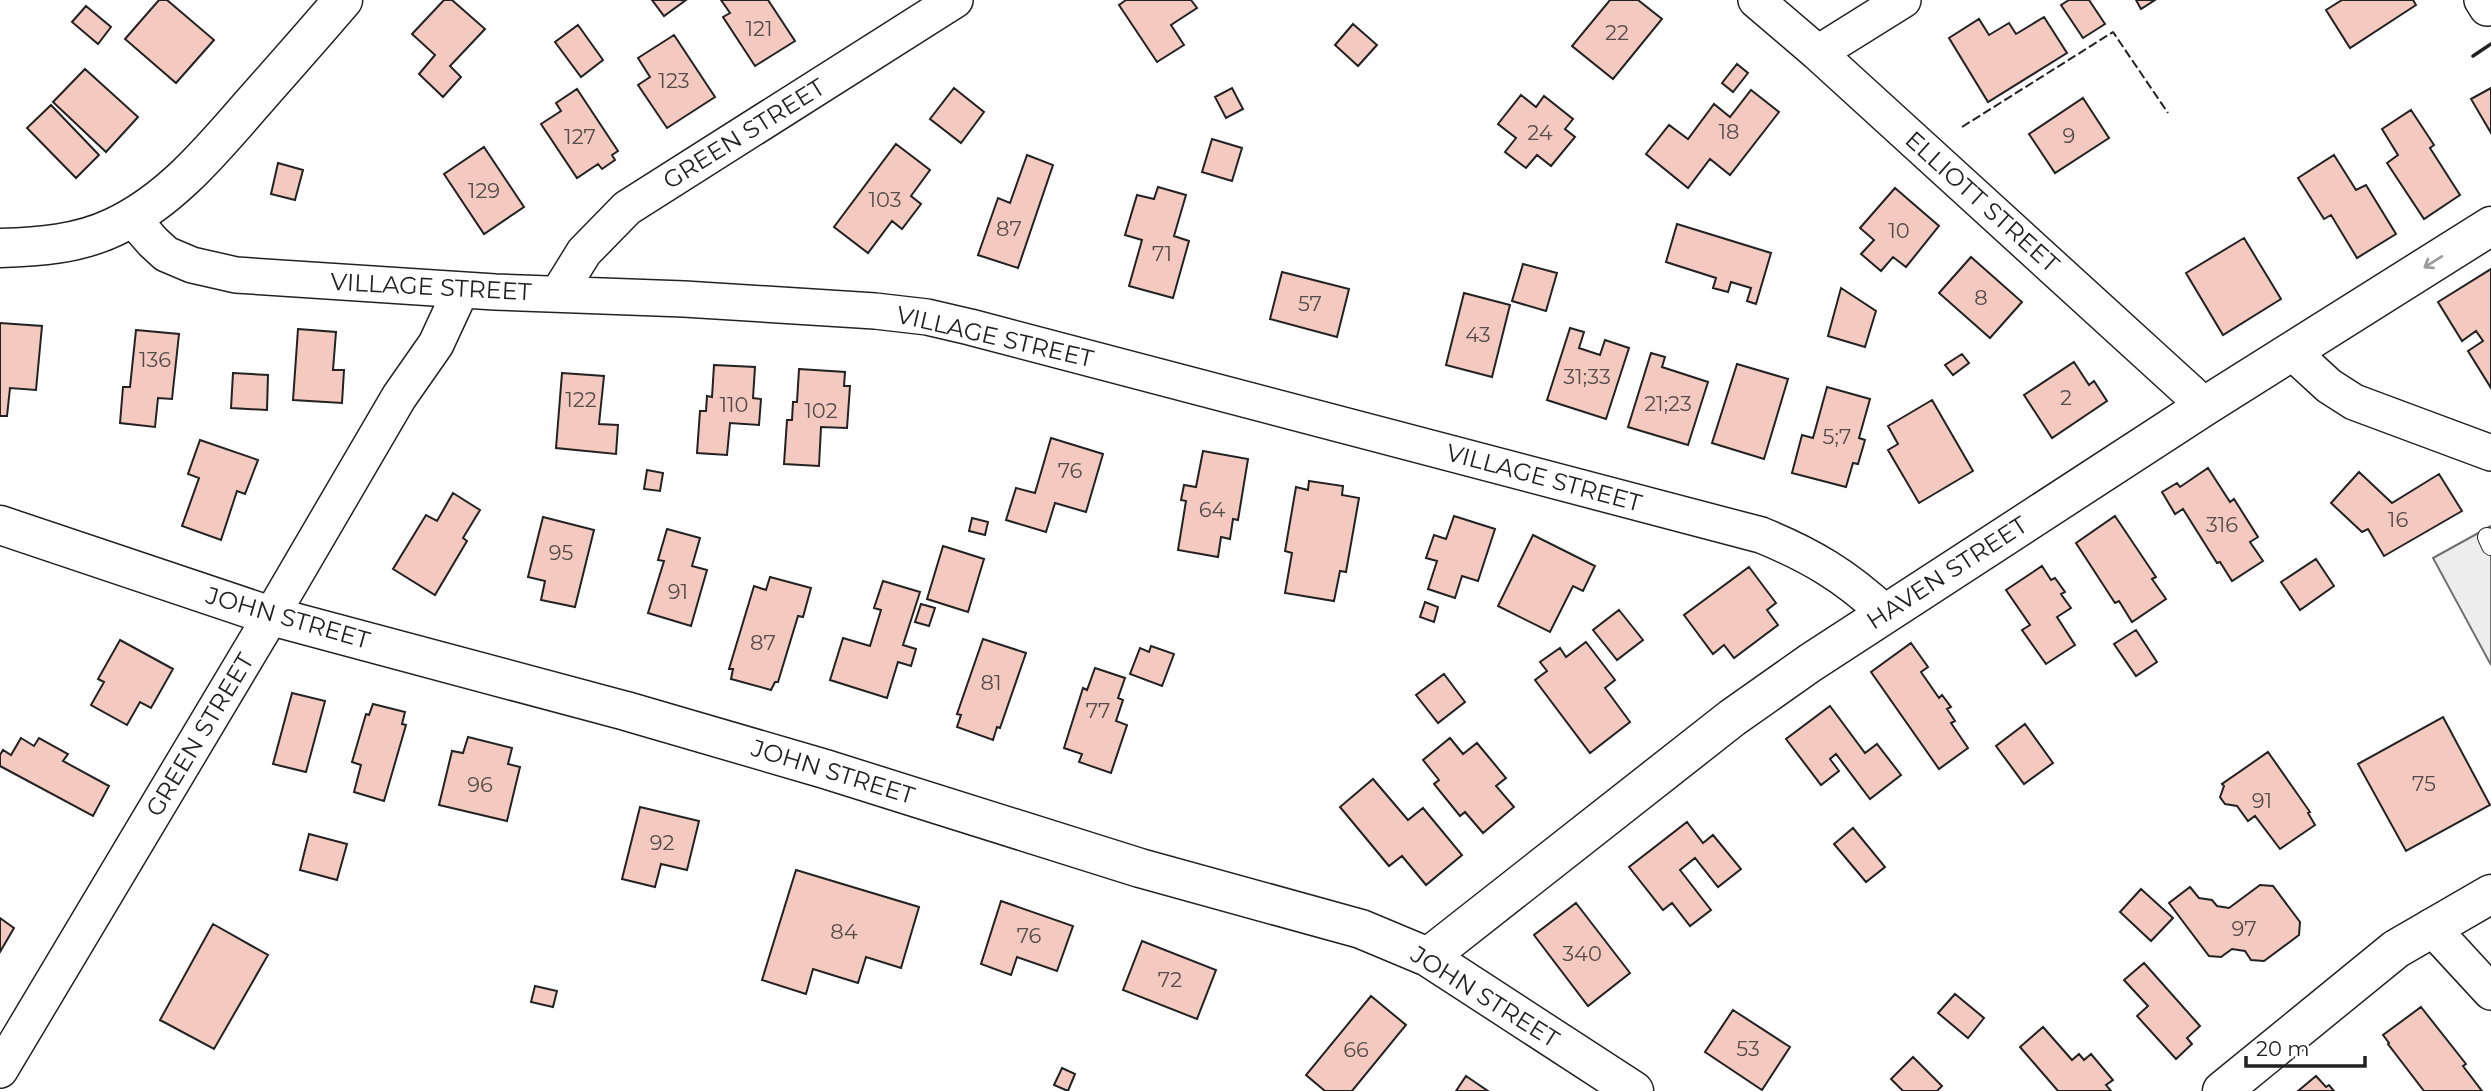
<svg xmlns="http://www.w3.org/2000/svg" width="2491" height="1091" font-family="Montserrat,sans-serif">
  <rect width="100%" height="100%" fill="#fff"/>
  <!-- parking -->
  <path fill="#ededed" stroke="#6f6f6f" stroke-width="2" d="M2491,526V665L2433,558Z"/>
  <!-- building -->
  <path fill="#f3c9c0" stroke="#222" stroke-width="2" d="M159,0H167L214,40L176,83L125,39Z
    M444,0H452L485,29L450,66L461,77L443,97L419,74L435,55L412,34Z
    M652,0H686L664,16Z
    M721,0H768L795,41L755,66L723,17L730,13Z
    M1126,0H1191L1197,8L1171,25L1184,45L1157,62L1119,5Z
    M1610,0H1638L1662,19L1613,79L1572,46Z
    M2069,0H2089L2105,24L2083,38L2061,5Z
    M2136,0H2155L2141,9Z
    M2342,0H2413L2416,5L2350,48L2326,10Z
    M86,6L111,27L98,44L72,22Z
    M2044,17L2067,53L1988,102L1949,38L1979,19L1989,35L2009,23L2016,34Z
    M1353,24L1377,45L1358,66L1335,45Z
    M578,25L603,60L581,77L555,42Z
    M674,35L715,97L667,128L638,85L650,77L638,58Z
    M1737,64L1748,73L1733,92L1722,83Z
    M85,69L138,117L106,152L53,102Z
    M954,88L984,112L961,143L930,119Z
    M1232,88L1243,109L1226,118L1215,97Z
    M2491,88V133L2471,99Z
    M577,89L618,151L612,155L615,160L602,169L598,164L577,178L541,124L561,111L556,103Z
    M1751,90L1779,112L1730,175L1710,159L1688,188L1646,154L1669,125L1688,139L1714,104L1730,117Z
    M1521,95L1536,107L1544,96L1573,119L1565,129L1575,137L1551,166L1537,155L1526,168L1505,152L1516,138L1498,124Z
    M2083,98L2109,138L2055,173L2029,134Z
    M51,105L99,155L76,178L27,128Z
    M2411,110L2434,145L2430,148L2460,195L2424,219L2387,163L2398,155L2382,129Z
    M1212,139L1242,148L1232,181L1202,172Z
    M896,144L930,170L911,196L921,204L902,229L892,221L868,253L834,227Z
    M484,147L524,207L484,234L444,174Z
    M1027,155L1053,165L1018,268L978,255L998,198L1010,203Z
    M2334,155L2356,190L2366,185L2396,234L2357,258L2331,215L2324,219L2298,178Z
    M278,163L303,170L295,200L271,194Z
    M1158,187L1186,195L1174,236L1189,241L1173,298L1129,286L1142,240L1125,235L1137,195L1154,199Z
    M1895,188L1939,226L1906,267L1893,257L1881,271L1861,254L1874,240L1860,228Z
    M1677,224L1771,253L1756,304L1747,301L1751,288L1731,282L1728,292L1713,288L1716,278L1666,262Z
    M2244,238L2281,299L2223,335L2186,273Z
    M1971,257L2022,302L1990,338L1939,293Z
    M1523,264L1557,273L1546,311L1512,301Z
    M2491,269V388L2468,351L2483,341L2476,331L2462,341L2438,302Z
    M1282,272L1349,289L1337,337L1270,319Z
    M1841,288L1876,311L1865,347L1828,336Z
    M1464,293L1510,305L1492,377L1446,365Z
    M0,323L42,326L36,390L10,388L7,416H0Z
    M1570,328L1584,332L1579,348L1600,355L1605,340L1629,348L1606,419L1547,400Z
    M298,329L336,332L333,370H344L342,403L293,400Z
    M136,330L179,334L172,399L158,398L155,427L120,423L123,387H130Z
    M1651,353L1665,357L1662,367L1708,382L1688,445L1628,427Z
    M1962,354L1969,363L1953,375L1945,365Z
    M2074,362L2089,385L2094,381L2107,401L2052,438L2024,395Z
    M1737,364L1788,379L1764,459L1712,443Z
    M714,365L755,367L753,398L761,399L759,425L730,423L727,455L697,453L700,411H706L707,396L712,397Z
    M799,369L845,372L844,386H850L847,428L821,427L819,466L784,464L787,420H792L793,402H797Z
    M233,373L268,375L267,410L231,408Z
    M562,373L604,376L599,424L618,425L616,454L556,448Z
    M1827,387L1870,399L1859,438L1865,440L1858,464L1853,463L1846,487L1792,473L1802,435L1813,438Z
    M1932,400L1973,471L1919,503L1888,450L1898,444L1888,426Z
    M1051,438L1103,454L1086,512L1055,503L1046,532L1006,520L1016,488L1035,493Z
    M200,440L258,460L245,494L237,491L221,540L182,526L199,478L188,474Z
    M1203,451L1248,459L1238,520L1233,519L1230,539L1221,537L1218,557L1178,550L1186,501L1181,500L1184,485L1196,487Z
    M2208,468L2230,502L2234,499L2258,537L2250,542L2263,561L2232,581L2220,562L2217,563L2183,509L2175,514L2162,492L2177,483L2180,487Z
    M647,470L663,473L660,491L644,489Z
    M2359,472L2392,503L2439,474L2462,511L2384,556L2368,529L2362,532L2331,503Z
    M1309,481L1343,486L1342,495L1359,498L1346,572L1340,571L1334,601L1285,593L1292,553L1285,551L1296,487L1308,490Z
    M453,493L480,510L463,538L467,541L435,595L393,569L426,515L437,521Z
    M1454,516L1495,529L1478,581L1462,576L1455,598L1428,589L1437,561L1426,558L1434,535L1446,539Z
    M2115,516L2156,577L2152,579L2166,599L2132,622L2119,601L2115,603L2076,543Z
    M543,517L594,530L575,607L541,600L545,581L528,577Z
    M972,518L988,522L985,535L969,531Z
    M667,529L700,538L692,566L707,570L691,626L648,613L664,561L658,560Z
    M1533,535L1595,566L1583,591L1573,586L1550,632L1498,606Z
    M943,546L984,559L968,612L927,599Z
    M2316,559L2334,586L2300,610L2281,582Z
    M2042,566L2051,580L2055,578L2065,592L2061,594L2071,608L2057,617L2075,645L2046,664L2022,630L2030,625L2006,590Z
    M1749,567L1776,603L1767,610L1778,625L1734,658L1724,645L1713,654L1684,615Z
    M770,577L811,588L803,617L798,616L778,682H775L771,690L731,679L733,669H729L754,586L766,590Z
    M883,581L920,592L903,645L916,649L911,666L898,662L887,698L830,680L843,638L870,646L881,610L874,608Z
    M1425,602L1438,607L1434,622L1420,617Z
    M921,604L935,608L929,626L915,622Z
    M1619,610L1643,640L1617,660L1593,630Z
    M2136,630L2157,662L2136,676L2114,644Z
    M983,639L1026,653L1000,728L997,727L993,740L957,727L961,715L957,714Z
    M120,640L173,669L151,708L140,702L127,725L91,705L104,682L98,679Z
    M1586,642L1615,680L1605,688L1630,722L1590,753L1535,680L1547,671L1540,662L1560,648L1566,657Z
    M1911,643L1928,667L1921,672L1939,698L1942,695L1951,707L1947,709L1955,721L1951,723L1968,748L1939,769L1871,672Z
    M1151,646L1174,654L1162,686L1130,674L1140,648L1149,652Z
    M1095,668L1125,678L1118,698L1123,700L1116,721L1127,725L1111,773L1079,762L1082,754L1064,748L1083,688L1087,690Z
    M1444,674L1465,702L1438,723L1416,695Z
    M292,693L325,701L306,772L273,764Z
    M373,704L405,712L402,724L406,725L384,801L354,792L361,765L352,762L366,714L369,715Z
    M1830,706L1865,753L1877,744L1901,775L1870,799L1836,754L1830,759L1839,771L1821,785L1786,739Z
    M2443,717L2490,805L2406,851L2358,764Z
    M2025,724L2053,763L2024,784L1996,746Z
    M468,737L512,748L508,764L520,767L507,821L439,805L452,751L463,753Z
    M21,738L34,746L39,738L68,754L63,761L109,786L93,816L0,766V755L3,750L11,755Z
    M1450,738L1463,754L1477,743L1506,778L1496,786L1514,807L1483,833L1465,812L1460,816L1434,784L1439,780L1423,760Z
    M2268,752L2310,812L2308,813L2315,825L2280,849L2255,816L2248,821L2237,806L2225,804L2220,797L2224,786L2222,784Z
    M1373,779L1408,820L1423,808L1462,855L1426,885L1402,856L1389,866L1340,807Z
    M640,807L699,821L687,870L661,864L655,887L622,879Z
    M1687,822L1703,843L1713,835L1741,869L1718,887L1695,858L1680,870L1711,910L1690,926L1672,903L1663,910L1629,867Z
    M1853,828L1885,867L1866,882L1834,844Z
    M309,834L347,844L337,880L300,870Z
    M796,870L919,907L901,968L866,957L858,983L813,969L806,994L762,980Z
    M2260,885L2273,886L2300,922L2299,935L2264,961L2251,960L2245,951L2232,949L2221,957L2209,956L2169,903L2190,887L2199,898L2212,900L2217,906L2229,908Z
    M2141,889L2173,918L2151,941L2120,912Z
    M1001,901L1073,926L1057,971L1017,957L1011,975L981,964Z
    M1576,903L1630,973L1588,1006L1534,935Z
    M0,918L14,928L0,952Z
    M213,924L268,955L214,1049L160,1020Z
    M1142,941L1216,970L1197,1019L1123,990Z
    M2144,963L2200,1026L2187,1038L2192,1044L2176,1059L2137,1016L2148,1006L2124,980Z
    M535,986L557,991L553,1007L531,1002Z
    M1955,994L1984,1018L1968,1038L1938,1013Z
    M1371,996L1406,1025L1352,1091H1325L1306,1075Z
    M2421,1007L2466,1064L2463,1066L2482,1091H2424L2388,1044L2389,1043L2383,1035Z
    M1733,1010L1790,1047L1762,1090L1705,1052Z
    M2043,1027L2072,1060L2079,1054L2084,1060L2091,1054L2113,1080L2106,1085L2111,1091H2058L2020,1047Z
    M1913,1057L1942,1086L1937,1091H1903L1891,1079Z
    M1062,1068L1075,1074L1068,1091L1054,1085Z
    M1466,1076L1488,1091H1456Z
    M2316,1076L2326,1087L2329,1085L2334,1091H2298Z"/>
  <g fill="none" stroke-linecap="round" stroke-linejoin="round">
    <!-- lane casing -->
    <g stroke="#222" stroke-width="20">
      <path id="lane" d="M2487,537L2491,546"/>
    </g>
    <!-- street casing -->
    <g stroke="#222" stroke-width="38">
      <path id="street" d="M1756,0L1818,53L2205,406
        M2482,0L2487,8
        M1818,53L1903,0
        M132,218L153,242L166,254L192,265L236,275L495,292L684,299L875,311L927,317L970,327L1761,535C1810,555 1846,576 1885,613
        M558,294L584,252L627,208L955,0
        M2291,351L2329,386L2354,402L2491,453
        M2431,927L2491,992
        M0,1070L271,616L399,397L436,344L461,290"/>
    </g>
    <!-- secondary casing -->
    <g stroke="#222" stroke-width="41">
      <path id="secondary" d="M0,248C38,247 79,244 114,227C170,201 212,150 252,104C283,69 313,35 343,0
        M0,525L271,616L626,711L825,769L1140,868L1361,929L1428,957L1634,1091
        M1428,957L1732,718L1810,663L2205,406L2491,226
        M2222,1091L2396,949L2491,894"/>
    </g>
    <!-- lane -->
    <use href="#lane" stroke="#fff" stroke-width="18"/>
    <!-- street -->
    <use href="#street" stroke="#fff" stroke-width="35"/>
    <!-- secondary -->
    <use href="#secondary" stroke="#fff" stroke-width="38"/>
    <!-- fence -->
    <path stroke="#222" stroke-width="2" stroke-dasharray="9 3.5" stroke-linecap="butt" d="M1962,127L2113,32L2168,113"/>
    <!-- wall -->
    <path stroke="#222" stroke-width="3.5" d="M2473,56L2491,44"/>
  </g>
  <!-- one-way arrows -->
  <defs><path id="oneway-shaft" d="M-6 0H5M1.5-3L5.5 0L1.5 3" fill="none" stroke-width="1.6" stroke-linecap="round" stroke-linejoin="round" transform="scale(1.75)"/></defs>
  <use stroke="#9c9c9c" href="#oneway-shaft" transform="translate(2433 262) rotate(148)"/>
  <g text-anchor="middle" stroke-width="5" stroke-linejoin="round" paint-order="stroke">
    <!-- number labels -->
    <g font-size="21" fill="#564c4a">
      <text x="759" y="36">121</text>
      <text x="1617" y="40">22</text>
      <text x="674" y="88">123</text>
      <text x="1729" y="139">18</text>
      <text x="1540" y="140">24</text>
      <text x="2069" y="143">9</text>
      <text x="580" y="144">127</text>
      <text x="484" y="198">129</text>
      <text x="885" y="207">103</text>
      <text x="1009" y="236">87</text>
      <text x="1899" y="238">10</text>
      <text x="1162" y="261">71</text>
      <text x="1981" y="305">8</text>
      <text x="1310" y="311">57</text>
      <text x="1478" y="342">43</text>
      <text x="155" y="367">136</text>
      <text x="1587" y="384">31;33</text>
      <text x="2066" y="405">2</text>
      <text x="581" y="407">122</text>
      <text x="1668" y="411">21;23</text>
      <text x="734" y="412">110</text>
      <text x="821" y="418">102</text>
      <text x="1837" y="444">5;7</text>
      <text x="1070" y="478">76</text>
      <text x="1212" y="517">64</text>
      <text x="2398" y="527">16</text>
      <text x="2222" y="532">316</text>
      <text x="561" y="560">95</text>
      <text x="678" y="599">91</text>
      <text x="763" y="650">87</text>
      <text x="991" y="690">81</text>
      <text x="1098" y="718">77</text>
      <text x="2424" y="791">75</text>
      <text x="480" y="792">96</text>
      <text x="2262" y="808">91</text>
      <text x="662" y="850">92</text>
      <text x="2244" y="936">97</text>
      <text x="844" y="939">84</text>
      <text x="1029" y="943">76</text>
      <text x="1582" y="961">340</text>
      <text x="1170" y="987">72</text>
      <text x="1748" y="1056">53</text>
      <text x="1356" y="1057">66</text>
    </g>
    <!-- street labels -->
    <g font-size="24" fill="#222" stroke="#fff">
      <text transform="translate(744 134) rotate(-32)" y="8">GREEN STREET</text>
      <text transform="translate(1982 202) rotate(42)" y="8">ELLIOTT STREET</text>
      <text transform="translate(431 287) rotate(3)" y="8">VILLAGE STREET</text>
      <text transform="translate(995 337) rotate(13)" y="8">VILLAGE STREET</text>
      <text transform="translate(1544 478) rotate(15)" y="8">VILLAGE STREET</text>
      <text transform="translate(1947 573) rotate(-33)" y="8">HAVEN STREET</text>
      <text transform="translate(288 618) rotate(16)" y="8">JOHN STREET</text>
      <text transform="translate(200 735) rotate(-59)" y="8">GREEN STREET</text>
      <text transform="translate(833 772) rotate(17)" y="8">JOHN STREET</text>
      <text transform="translate(1485 997) rotate(32)" y="8">JOHN STREET</text>
    </g>
  </g>
  <!-- scale -->
  <path d="M2246 1056v10h119v-10" fill="none" stroke="#222222" stroke-width="3.5"/>
  <text x="2256" y="1056" font-size="21" fill="#222222" stroke="#ffffff" stroke-width="5" paint-order="stroke">20 m</text>
</svg>
